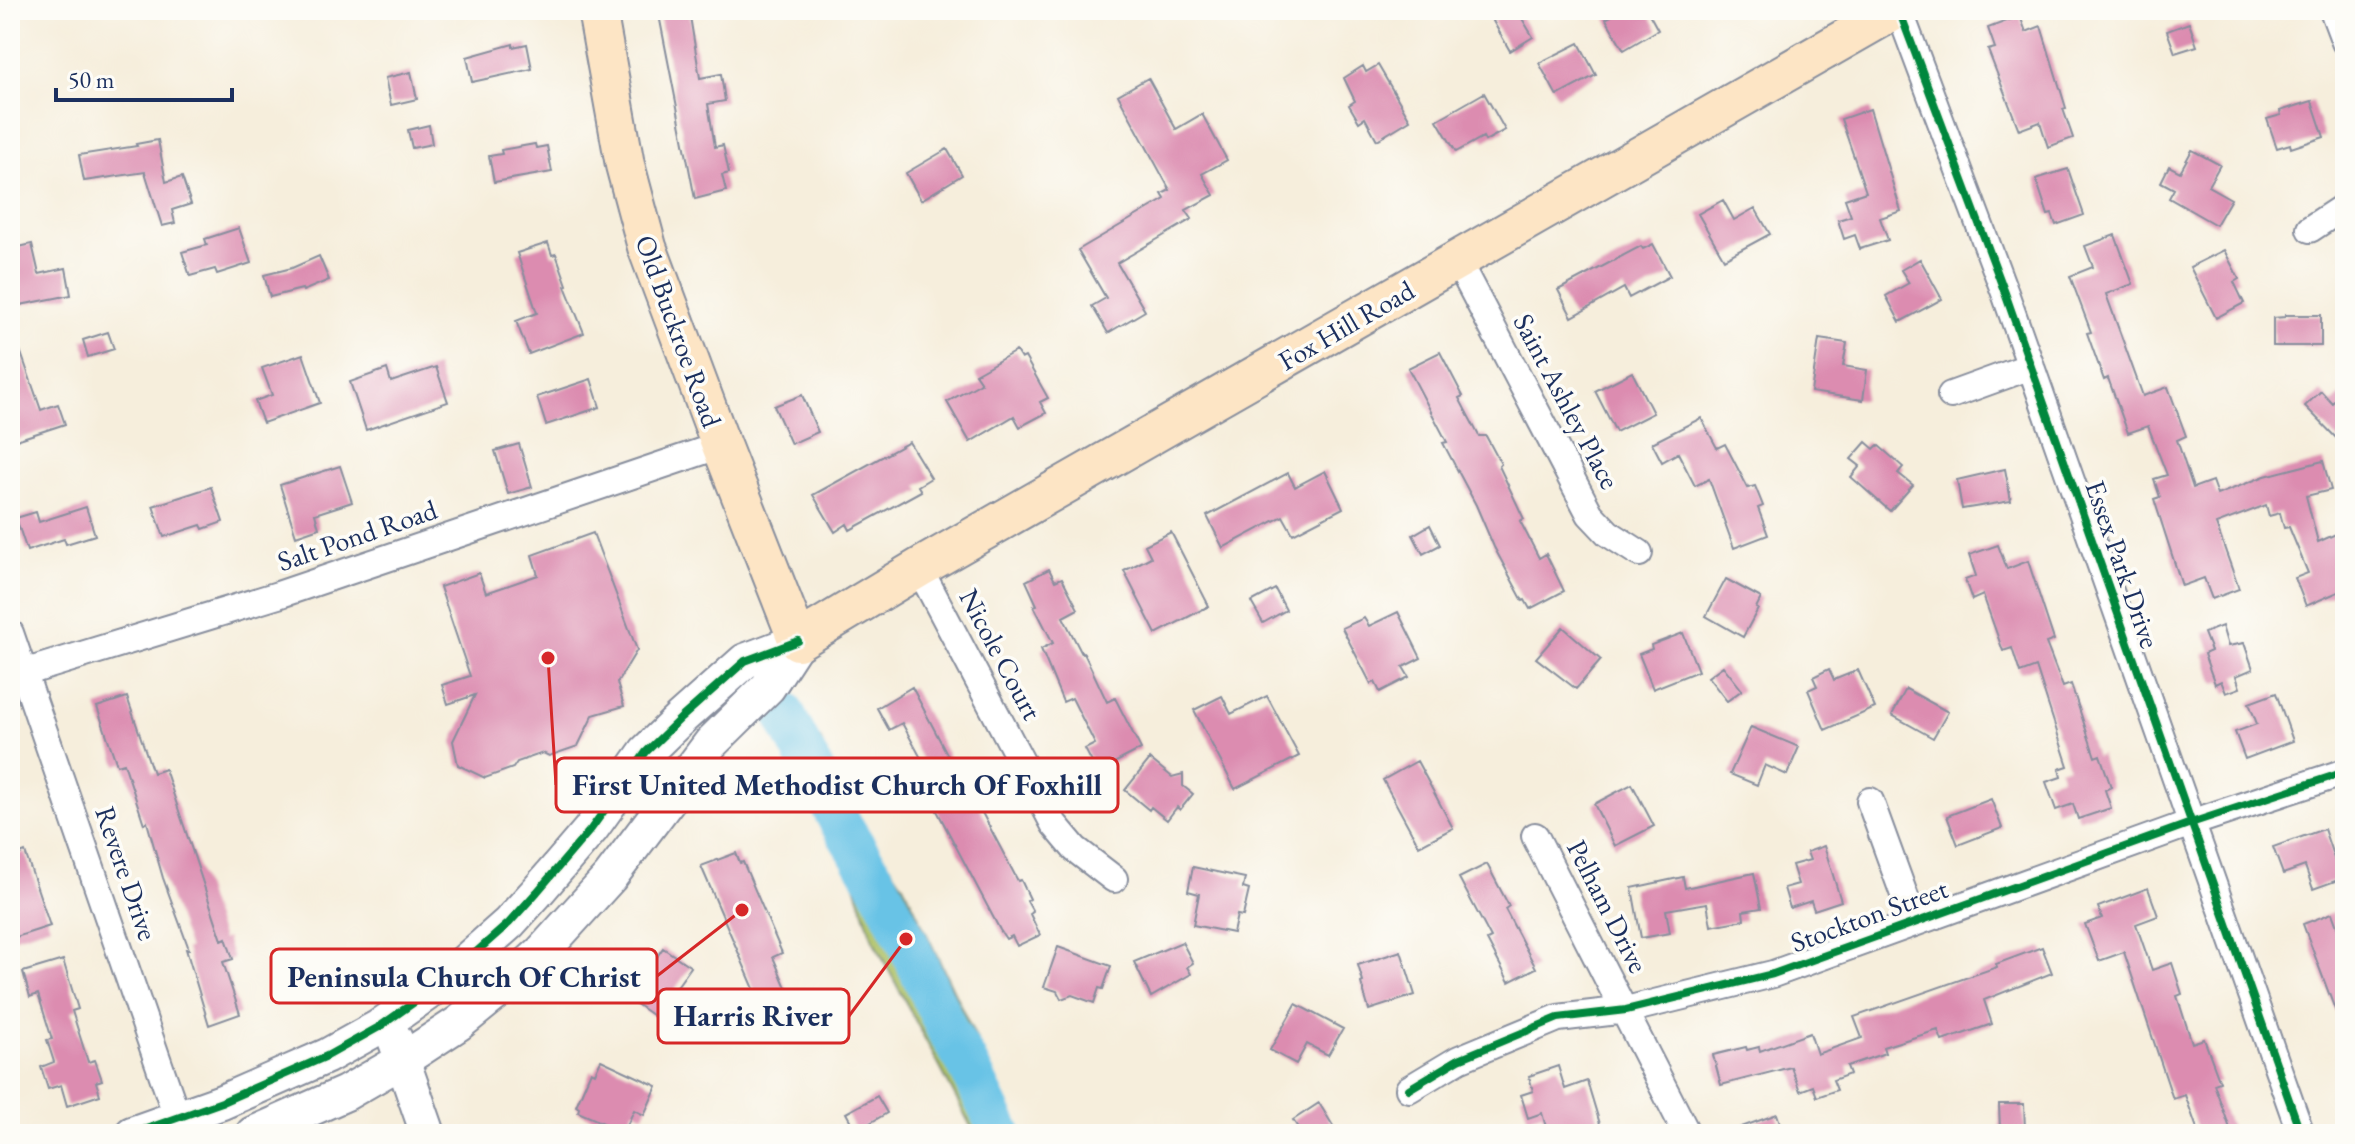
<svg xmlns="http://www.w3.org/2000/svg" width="2355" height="1144" font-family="'EB Garamond',serif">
  <rect width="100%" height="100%" fill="#fdfcf7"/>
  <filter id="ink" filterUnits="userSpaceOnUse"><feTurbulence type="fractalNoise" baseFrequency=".0125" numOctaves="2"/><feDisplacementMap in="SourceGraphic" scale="16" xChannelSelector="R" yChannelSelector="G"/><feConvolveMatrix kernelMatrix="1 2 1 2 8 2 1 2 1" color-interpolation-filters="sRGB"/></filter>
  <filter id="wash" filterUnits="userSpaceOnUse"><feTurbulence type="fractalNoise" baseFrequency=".006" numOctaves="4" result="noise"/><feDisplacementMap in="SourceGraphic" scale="32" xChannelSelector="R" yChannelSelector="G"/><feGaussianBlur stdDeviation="1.8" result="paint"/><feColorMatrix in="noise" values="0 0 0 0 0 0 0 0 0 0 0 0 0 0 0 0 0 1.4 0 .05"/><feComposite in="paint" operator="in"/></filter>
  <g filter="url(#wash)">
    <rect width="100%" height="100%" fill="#f6eedc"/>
    <!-- green -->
    <path fill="#adc165" stroke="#647862" stroke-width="2" d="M795,710L821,740L834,782L905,888L1019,1130L1026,1134H975L873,940L840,839L778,733Z"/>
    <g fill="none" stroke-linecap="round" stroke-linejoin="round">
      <!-- river -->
      <path stroke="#68c3e6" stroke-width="42" d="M783,712L841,824L878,884L906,939L948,1032L966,1061L1001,1134"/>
    </g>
    <g id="blocks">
      <!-- building -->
      <path fill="#dc8cb0" d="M689,10L700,78L721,74L725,101L708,104L715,147L723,145L729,173L722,175L726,191L695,199L659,15Z
        M1512,10H1517L1533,37L1510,51L1493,21Z
        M1622,10H1647L1658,30L1624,50L1606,19Z
        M2020,16L2026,32L2041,26L2066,108L2063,109L2073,138L2048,147L2040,122L2019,130L1988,50L1995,48L1988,28Z
        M2189,23L2197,46L2175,53L2167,31Z
        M1579,43L1596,75L1557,96L1539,63Z
        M513,44V47L527,44L532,69L472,82L467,57Z
        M1378,65L1410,120L1377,140L1365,118L1359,122L1349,105L1355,101L1344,78L1363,66L1366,72Z
        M411,72L417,99L391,105L385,78Z
        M1148,78L1176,129L1202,114L1227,160L1202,174L1214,195L1186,210L1192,219L1117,263L1145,311L1108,333L1092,306L1106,298L1078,250L1165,199L1162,194L1170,190L1118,95Z
        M1484,93L1505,130L1485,141L1483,137L1456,152L1437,120Z
        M2312,101L2324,137L2291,148L2290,144L2277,148L2267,119L2281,115L2280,111Z
        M1870,109L1901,211L1880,218L1888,240L1860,249L1855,235L1844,239L1838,220L1851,216L1845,199L1866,192L1841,119Z
        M429,125L432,144L412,148L408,130Z
        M158,140L166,182L182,177L191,204L172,210L175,223L162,226L145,172L84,181L79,155L137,146L136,144Z
        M535,144L536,148L547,146L552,172L494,182L489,156L502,154L501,150Z
        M947,149L962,175L921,200L906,173Z
        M2192,150L2220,165L2208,186L2231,199L2216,225L2169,198L2174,189L2161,182L2169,166L2180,172Z
        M2068,169L2084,215L2056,225L2052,214L2048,215L2036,179Z
        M1723,200L1734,220L1755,208L1770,234L1724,259L1698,214Z
        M239,228L251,263L217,274L215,269L190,276L182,252L207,245L205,239Z
        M2115,235L2133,284L2106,294L2143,396L2168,387L2186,436L2177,440L2193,488L2212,481L2217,495L2265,476L2323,461L2331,490L2306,496L2318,542L2345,530V589L2306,606L2295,578L2308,573L2289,527L2284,528L2280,513L2269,516L2266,505L2216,524L2239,589L2212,599L2204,578L2182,586L2154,499L2160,497L2154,479L2167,475L2148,426L2128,433L2108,378L2104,380L2087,333L2091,332L2070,276L2093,267L2085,246Z
        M548,243L552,255L556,254L567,285L565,286L584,333L529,354L516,321L537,313L517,253Z
        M32,244L39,274L66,268L71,295L20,305L10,266V249Z
        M1653,244L1670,276L1629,298L1624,288L1572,317L1558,290L1641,246L1643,249Z
        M2224,250L2239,279L2234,282L2244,303L2216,318L2190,267Z
        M319,256L329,280L303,291L302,289L270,297L264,275L292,268Z
        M1920,259L1942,299L1900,322L1886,296L1909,283L1901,270Z
        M2285,315H2321V346H2273V318L2285,317Z
        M13,330L41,410L58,404L65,424L10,442V331Z
        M108,332L114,349L88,357L83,340Z
        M1819,339L1847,343L1843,366L1867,370L1863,400L1811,392Z
        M1016,351L1021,359L1025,357L1048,398L1040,402L1046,413L1020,427L1014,416L970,442L947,402L981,383L975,374Z
        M1440,352L1463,396L1459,398L1479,436H1486L1501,464L1499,466L1524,519L1520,521L1539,558L1546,554L1564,591L1530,609L1525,600L1523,601L1494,547L1476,505L1443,443L1447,442L1408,368Z
        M303,354L320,403L263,423L255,401L272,395L262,368Z
        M436,367L448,402L366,430L350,382L387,369L391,382Z
        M1632,372L1653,413L1616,432L1595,391Z
        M591,379L600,407L546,425L537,397Z
        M2321,391L2332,403L2345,391V447L2305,406Z
        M802,395L818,432L791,444L774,406Z
        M1701,418L1717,448L1725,444L1748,488L1755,486L1763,506L1758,508L1768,535L1734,548L1709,479L1695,486L1678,453L1662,462L1652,443Z
        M909,442L931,478L918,486L921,491L850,530L847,524L835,532L813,495Z
        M1866,442L1874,449L1878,445L1903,467L1898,473L1913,485L1890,511L1851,477L1860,466L1851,459Z
        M519,444L532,487L508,494L495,451Z
        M340,466L352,502L315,514L319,528L296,536L280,485Z
        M2005,469L2011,501L1962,509L1957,480Z
        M1325,471L1343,508L1293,534L1283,516L1223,548L1207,516L1288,473L1295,487Z
        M211,487L223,522L203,529L201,525L164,537L153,506Z
        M86,507L95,535L66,544L64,539L27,551L16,518L36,512L39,522Z
        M1430,525L1440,545L1423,554L1413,535Z
        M1171,532L1209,606L1156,634L1124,571L1151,557L1145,545Z
        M593,533L637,650L617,683L624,706L593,715L578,746L549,756L543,753L517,762L513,768L485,778L458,765L453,741L475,695L448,704L442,685L470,676L440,587L479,573L486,593L538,575L532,555Z
        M1998,545L2007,569L2028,561L2054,640L2046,643L2063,687L2071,684L2095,757L2100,755L2111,787L2105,790L2111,808L2078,819L2073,804L2056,810L2046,782L2061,777L2059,769L2068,766L2036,667L2020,673L2012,648L2003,651L1983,595L1972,600L1965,580L1976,576L1969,555Z
        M1049,569L1055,581L1062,578L1078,609L1063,617L1082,654L1084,653L1107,702L1115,698L1141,749L1097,772L1085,749L1095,744L1072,698L1063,702L1041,649L1053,643L1034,606L1037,605L1026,581Z
        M1726,579L1761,598L1756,608L1758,609L1743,637L1706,616Z
        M1275,589L1286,610L1263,623L1251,602Z
        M1398,612L1421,658L1403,667L1409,677L1380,692L1375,682L1371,684L1342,628L1364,618L1369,626Z
        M2222,626L2228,646L2244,643L2253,669L2236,676L2240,688L2226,693L2221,681L2215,684L2204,654L2211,651L2204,633Z
        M1563,627L1601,660L1576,689L1536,658Z
        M1683,633L1698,671L1653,689L1639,654L1652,649L1651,645Z
        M1723,666L1742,690L1727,701L1708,677Z
        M1829,669L1834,680L1858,670L1875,708L1825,730L1808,690L1817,686L1813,677Z
        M912,687L955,769L958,767L1018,881L1021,880L1030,899L1027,901L1033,912L1030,914L1040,935L1017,946L1012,936L1006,939L1000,930L924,786L927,784L922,774L928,771L902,723L889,730L877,708Z
        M1906,689L1948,712L1933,738L1892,715Z
        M2276,693L2293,741L2245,759L2235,732L2257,724L2249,703Z
        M1222,696L1231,714L1267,696L1299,756L1235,789L1194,710Z
        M127,697L153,773L165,769L222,940L226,938L233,959L223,962L240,1014L209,1025L186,949H189L163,878L147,822L144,824L124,763L117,765L97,707Z
        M1751,727L1799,747L1787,775L1765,765L1757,785L1730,774Z
        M1150,759L1172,777L1183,774V786L1193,794L1180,810L1177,807L1167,820L1151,807L1149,810L1125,790Z
        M1417,761L1453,828L1419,846L1383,780Z
        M1632,784L1654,826L1615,846L1594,804Z
        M1991,799L2002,828L1958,845L1947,816Z
        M2324,829L2341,879L2313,889L2305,866L2283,874L2273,847Z
        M1824,846L1841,901L1814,910L1811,901L1790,908L1784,888L1798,884L1792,865L1810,860L1807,852Z
        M25,852L50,926L13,938L10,928V858Z
        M736,853L740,863L743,862L782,953L773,957L793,1004L763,1016L753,992L755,991L701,866Z
        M1487,864L1509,906L1505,909L1536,968L1509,982L1487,940L1491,938L1459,878Z
        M1193,867L1245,878L1243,888L1249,890L1243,916L1237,915L1233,933L1193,925L1199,894L1188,891Z
        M1754,873L1761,908L1743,911L1744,920L1711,926L1707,903L1666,910L1670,933L1641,938L1632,888L1683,877L1685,888Z
        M2148,888L2158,916L2136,924L2152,970L2172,963L2182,994L2177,996L2192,1043L2204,1039L2220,1082L2214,1084L2232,1134H2199L2185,1095L2173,1099L2124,952L2099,961L2085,924L2102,918L2098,907Z
        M2332,913L2345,948V1031H2343L2303,924Z
        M1182,942L1193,963L1187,967L1191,974L1151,997L1134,962Z
        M1058,947L1111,966L1103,989L1099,988L1094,1003L1072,995L1061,999L1057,991L1044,987Z
        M2042,947L2052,973L1984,1000L1992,1024L1942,1041L1938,1030L1883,1047L1885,1053L1847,1066L1850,1074L1833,1080L1837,1090L1817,1097L1813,1086L1800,1091L1791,1067L1721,1085L1713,1055L1746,1047L1747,1050L1759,1047L1760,1051L1810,1033L1817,1054L1862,1038L1854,1017L1997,967L1996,964Z
        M663,948L691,967L655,1017L628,998Z
        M1401,951L1415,995L1369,1010L1361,983L1363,982L1358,965Z
        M63,960L78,1009L72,1011L88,1062L95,1060L102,1080L96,1082L100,1095L67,1106L61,1085L48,1089L41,1067L54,1062L47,1040L52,1039L38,994L30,997L23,972Z
        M1296,1004L1343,1029L1328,1055L1307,1044L1296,1064L1270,1050Z
        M601,1060L657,1086L644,1115L634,1110L624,1132L578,1112L579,1108L576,1106L591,1071L595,1073Z
        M1558,1066L1565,1089L1587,1081L1603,1134H1548L1542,1113L1528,1118L1521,1095L1533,1091L1529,1076Z
        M877,1096L887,1113L856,1131L846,1113Z
        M1319,1103L1338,1134H1302L1293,1120Z
        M1999,1104H2024L2025,1130H2000Z
        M1777,1114L1784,1134H1728V1132Z"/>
    </g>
  </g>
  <g filter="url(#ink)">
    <use href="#blocks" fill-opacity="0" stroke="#888e9d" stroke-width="2"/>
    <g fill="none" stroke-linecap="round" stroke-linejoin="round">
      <!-- minor casing -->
      <g stroke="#888e9d" stroke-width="30">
        <path id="minor" d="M1899,10L2005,293L2301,1134
          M2333,10L2345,42
          M2310,229L2345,206
          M1458,262L1590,514L1608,533L1639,553
          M1951,395L2031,366
          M919,568L1054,824L1075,849L1114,879
          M10,633L183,1134
          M10,677L278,595L721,445
          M1870,801L1914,922
          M1535,836L1687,1134
          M1409,1089L1459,1059L1558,1018L1626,1010L1773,974L2191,823L2345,772"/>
      </g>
      <!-- tertiary casing -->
      <g stroke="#888e9d" stroke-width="38">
        <path id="tertiary" d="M395,1039L428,1134
          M132,1134L222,1102L327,1056L379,1027L440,984L509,923L537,892L591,829L646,752L681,718L745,661L798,641
          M253,1134L346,1093L398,1063L459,1023L502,988L541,953L610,877L711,743L768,687L798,641"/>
      </g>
      <!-- secondary casing -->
      <g stroke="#888e9d" stroke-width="42">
        <path id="secondary" d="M597,10L625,165L647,247L721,445L798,641L919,568L1895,10"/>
      </g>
      <!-- minor -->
      <use href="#minor" stroke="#fff" stroke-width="26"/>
      <!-- tertiary -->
      <use href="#tertiary" stroke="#fff" stroke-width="34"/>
      <!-- secondary -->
      <use href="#secondary" stroke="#fde5c5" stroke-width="38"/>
      <!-- cycleway casing -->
      <g stroke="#fdfcf7" stroke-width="13">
        <path id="cycleway" d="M1899,10L2005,293L2301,1134
          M1409,1089L1459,1059L1558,1018L1626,1010L1773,974L2191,823L2345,772
          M132,1134L222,1102L327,1056L379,1027L440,984L509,923L537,892L591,829L646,752L681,718L745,661L798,641"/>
      </g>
      <!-- cycleway -->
      <use href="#cycleway" stroke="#00873e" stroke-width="8"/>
    </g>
  </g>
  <g text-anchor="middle" stroke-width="7" stroke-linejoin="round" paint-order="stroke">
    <!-- street labels -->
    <g font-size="28" fill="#1b2f5e" stroke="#fdfcf7">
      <text transform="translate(1346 325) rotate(-30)" y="10">Fox Hill Road</text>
      <text transform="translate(679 331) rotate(70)" y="10">Old Buckroe Road</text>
      <text transform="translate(1567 401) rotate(62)" y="10">Saint Ashley Place</text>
      <text transform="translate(357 535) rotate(-19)" y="10">Salt Pond Road</text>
      <text transform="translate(2123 564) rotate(71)" y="10">Essex Park Drive</text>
      <text transform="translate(1001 654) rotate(62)" y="10">Nicole Court</text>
      <text transform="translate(127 873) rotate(71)" y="10">Revere Drive</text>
      <text transform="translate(1608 906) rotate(63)" y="10">Pelham Drive</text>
      <text transform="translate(1869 915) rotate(-20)" y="10">Stockton Street</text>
    </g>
  </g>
  <!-- callouts -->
  <path fill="none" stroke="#d62828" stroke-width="3" d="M548 658L556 785M742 910L657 976M906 939L849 1016"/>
  <g fill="#d62828" stroke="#fdfcf7" stroke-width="3">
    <circle cx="548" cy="658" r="8"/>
    <circle cx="742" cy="910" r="8"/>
    <circle cx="906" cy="939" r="8"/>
  </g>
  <g fill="#fdfcf7" stroke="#d62828" stroke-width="3">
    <rect x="556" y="758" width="562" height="54" rx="8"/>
    <rect x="271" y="949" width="386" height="54" rx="8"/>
    <rect x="658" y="989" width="191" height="54" rx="8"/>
  </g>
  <g font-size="30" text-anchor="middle" font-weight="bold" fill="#1b2f5e">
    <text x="837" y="795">First United Methodist Church Of Foxhill</text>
    <text x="464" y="987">Peninsula Church Of Christ</text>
    <text x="753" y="1026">Harris River</text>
  </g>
  <!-- margin -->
  <rect width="2355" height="1144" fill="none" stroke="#fdfcf7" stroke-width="40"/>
  <!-- scale -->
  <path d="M56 88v12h176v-12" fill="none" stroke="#1b2f5e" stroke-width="4"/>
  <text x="68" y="88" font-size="24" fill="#1b2f5e" stroke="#fdfcf7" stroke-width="6" paint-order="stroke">50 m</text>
</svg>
